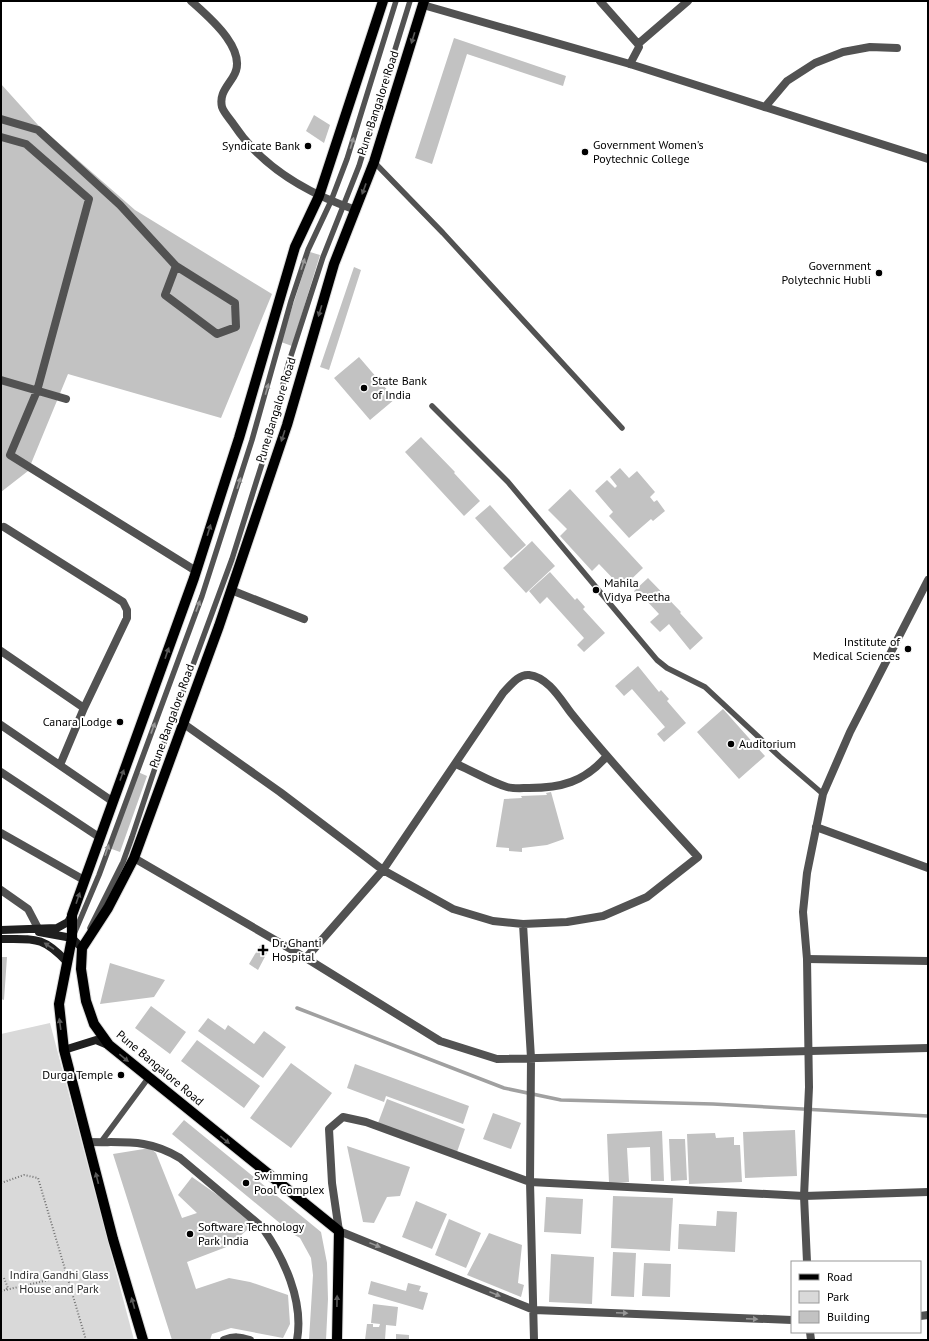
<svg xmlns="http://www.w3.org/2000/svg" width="929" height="1341" font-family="'PT Sans',sans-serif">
  <rect width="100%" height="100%" fill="#fff"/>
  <!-- green -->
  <path fill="#d9d9d9" d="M50,1023L134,1340H1V1034Z"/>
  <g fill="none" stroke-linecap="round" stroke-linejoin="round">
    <!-- stream -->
    <path stroke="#a0a0a0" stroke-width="3.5" d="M297,1008L504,1088L561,1100L713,1104L928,1116"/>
  </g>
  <!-- building -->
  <path fill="#c2c2c2" d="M454,38L566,76L563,86L467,54L432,164L415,158Z
    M1,84L38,125L135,210L272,294L221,418L68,374L28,471L1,492Z
    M314,115L330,125L324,143L306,131Z
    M310,252L320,255L292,346L281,342Z
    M354,267L361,270L329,370L320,367Z
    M359,357L395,399L370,420L334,378Z
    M421,437L455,472L454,473L480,501L464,516L405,452Z
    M620,468L629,478L637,471L655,492L650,497L654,502L657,500L665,511L653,521L651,519L629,538L609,516L613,512L595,491L607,480L615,488L617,486L610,477Z
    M570,489L643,568L622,588L599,564L592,571L560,536L567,529L548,510Z
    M490,505L526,545L511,558L475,518Z
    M532,541L555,566L526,593L503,568Z
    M550,572L575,600L577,598L585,607L583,609L605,633L584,652L577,645L584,638L547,597L540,604L529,591Z
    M648,578L681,612L680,613L703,638L690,650L669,624L660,632L650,622L659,614L646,600L643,602L634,591Z
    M638,666L659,692L661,690L669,699L667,701L686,723L664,742L657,734L665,727L632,689L624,696L615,686Z
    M723,709L765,756L739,779L697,732Z
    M138,772L147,776L120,852L109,848Z
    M551,792L564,839L547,845L522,848V852L509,851V848L496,847L504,799L522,798L521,796L547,795L546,793Z
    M261,944L269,949L258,970L249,964Z
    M1,957H7L4,1000L1,999Z
    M110,963L165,980L154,997L100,1004Z
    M151,1006L186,1032L170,1054L135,1028Z
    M208,1018L225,1030L228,1025L254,1044L264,1031L286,1047L263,1078L198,1031Z
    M197,1040L260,1086L244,1108L181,1061Z
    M291,1063L332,1093L291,1148L250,1118Z
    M355,1064L469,1106L463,1124L386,1096L384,1102L347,1088Z
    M387,1099L465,1129L457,1152L378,1123Z
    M493,1113L521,1123L511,1149L483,1139Z
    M184,1120L321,1232L327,1263L328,1299L326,1340H309L313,1275L311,1258L300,1238L293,1234L172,1134Z
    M795,1130L797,1176L745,1178L743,1132Z
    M662,1131L664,1181H651L650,1147L627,1148L629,1182L609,1183L607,1134Z
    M715,1133L716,1138L734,1137V1145H740L742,1182L689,1184L687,1134Z
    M669,1139H685L687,1180L671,1181Z
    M347,1146L410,1167L400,1196L387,1197L374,1223L363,1222Z
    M150,1148L156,1153L182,1218L197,1213L178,1195L192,1177L256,1222L229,1246L187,1262L196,1289L229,1278L250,1282L288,1295L290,1324L283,1338L231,1328L212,1334L210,1340H172L113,1154Z
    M613,1196L673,1198L670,1251L611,1248Z
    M546,1197L583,1199L581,1234L544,1232Z
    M416,1201L447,1214L432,1249L402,1237Z
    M717,1211L737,1212L735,1252L678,1249L679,1224L716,1226Z
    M449,1219L481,1233L466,1268L435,1255Z
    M489,1233L522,1245L518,1283L524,1285L521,1297L467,1275Z
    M613,1252L636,1253L634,1297L611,1296Z
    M551,1254L594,1257L592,1304L549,1302Z
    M644,1263L671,1264L670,1297L642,1296Z
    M371,1281L406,1291L408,1283L421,1286L419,1291L428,1293L423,1310L368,1294Z
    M373,1304L398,1307L396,1326L386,1325L385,1340H365L367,1324H373V1327H379L380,1324L371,1323Z
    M396,1334L409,1335V1340H396Z"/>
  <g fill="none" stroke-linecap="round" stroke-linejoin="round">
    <!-- primary casing -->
    <g stroke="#dbdbdb" stroke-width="12">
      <path id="primary" d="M143,1340L113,1239L64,1050L59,1004L72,938V915L194,578L239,438L295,247L319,196L383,1
        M337,1340L339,1231L109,1045L94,1024L86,1001L81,969L82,948L108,908L134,858L219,626L287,425L334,264L374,162L424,1"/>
    </g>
    <!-- path -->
    <path stroke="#747474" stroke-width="2" stroke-dasharray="1 2" stroke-linecap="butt" d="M1,1183L24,1175L38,1178L86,1340
      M1,1278H4L8,1288L6,1289
      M1,1291L66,1276"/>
    <!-- service -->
    <path stroke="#525252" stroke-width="5.5" d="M374,162L443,233L622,428
      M432,406L508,482L657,660L667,668L705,687L780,757L823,794
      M90,928L123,862L132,837L156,765L232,559L266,451L288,365L323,257L359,166L410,1
      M74,934L99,875L202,596L252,440L291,301L308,250L331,201L347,159L396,1
      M101,1142L149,1077"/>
    <!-- minor -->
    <path stroke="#525252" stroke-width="8" d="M191,1C209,17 250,51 233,77C227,87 219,94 222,107C224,113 230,119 234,125C262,167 309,194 356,210
      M600,1L638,44
      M630,64L639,47L638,44L688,1
      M765,107L787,81L815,63L843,52L870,47L897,48
      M1,119L38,130L120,205L176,266L235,303L236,327L217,334L165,295L176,266
      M1,137L26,144L89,199L37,391L10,455L196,571
      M1,380L66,399
      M4,527L123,602L127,610V618L84,708
      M231,590L304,619
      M1,651L84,708L60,765
      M184,724L280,792L383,870L453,909L493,921L523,924L567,922L603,916L647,897L698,857C655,810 611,763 571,713C561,700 548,677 529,675C518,674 510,686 503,693L383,870L306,958
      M1,725L112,801
      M456,764C473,771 490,782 507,787C514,789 522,788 529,788C561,788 584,782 606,757
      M1,772L99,837
      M816,827L928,868
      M1,833L84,880
      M134,858L306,958L440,1041L497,1059L928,1048
      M1,890L28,909L39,930
      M523,924L531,1058L530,1182L534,1340
      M807,959L928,961
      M88,1142C124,1143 147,1138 180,1158L262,1227C284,1258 304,1301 297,1340
      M920,1316L928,1315
      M792,1320L534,1310L339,1231L332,1183L329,1129L343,1117L366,1122L530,1182L804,1196L928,1192
      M224,1340C234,1336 240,1337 250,1340"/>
    <!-- tertiary -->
    <path stroke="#525252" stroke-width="8" d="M423,5L630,64L928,159
      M807,1262L804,1196L809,1087L807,959L803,912L807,873L823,794L850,732L928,580
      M810,1332L811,1340"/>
    <!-- secondary -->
    <path stroke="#1f1f1f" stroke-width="8" d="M1,930L57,928L68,922L72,915
      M39,932L72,938L82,948
      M1,939C35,939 43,936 67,962
      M64,1050L96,1040L108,1045"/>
    <!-- primary -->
    <use href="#primary" stroke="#000" stroke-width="10"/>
  </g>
  <!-- one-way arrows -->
  <defs><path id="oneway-solid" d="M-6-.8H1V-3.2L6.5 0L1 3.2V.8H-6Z"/></defs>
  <g fill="#595959">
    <use href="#oneway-solid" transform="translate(413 38) rotate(107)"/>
    <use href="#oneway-solid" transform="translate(364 189) rotate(110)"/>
    <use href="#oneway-solid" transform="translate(320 311) rotate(107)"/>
    <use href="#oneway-solid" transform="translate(283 436) rotate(108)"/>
    <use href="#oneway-solid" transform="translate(209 530) rotate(-73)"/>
    <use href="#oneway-solid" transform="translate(167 653) rotate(-71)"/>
    <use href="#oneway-solid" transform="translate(122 775) rotate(-70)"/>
    <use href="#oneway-solid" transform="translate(78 898) rotate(-71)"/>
    <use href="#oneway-solid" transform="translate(60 1024) rotate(-98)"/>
    <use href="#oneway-solid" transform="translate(124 1058) rotate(39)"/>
    <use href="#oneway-solid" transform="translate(225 1140) rotate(39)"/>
    <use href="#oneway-solid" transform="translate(97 1178) rotate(-104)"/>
    <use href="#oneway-solid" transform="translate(337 1301) rotate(-89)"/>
    <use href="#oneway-solid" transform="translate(133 1303) rotate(-106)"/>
  </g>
  <g fill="#979797">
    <use href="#oneway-solid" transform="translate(352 143) rotate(-73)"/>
    <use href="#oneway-solid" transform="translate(303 264) rotate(-72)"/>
    <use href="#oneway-solid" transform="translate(267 389) rotate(-74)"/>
    <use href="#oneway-solid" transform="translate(239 483) rotate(-72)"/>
    <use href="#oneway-solid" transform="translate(198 606) rotate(-70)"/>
    <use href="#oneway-solid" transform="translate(153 728) rotate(-70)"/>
    <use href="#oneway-solid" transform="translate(107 850) rotate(-71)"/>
    <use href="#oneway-solid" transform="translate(375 1245) rotate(22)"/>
    <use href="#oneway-solid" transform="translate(495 1294) rotate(22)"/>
    <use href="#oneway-solid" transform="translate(622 1313) rotate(2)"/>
    <use href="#oneway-solid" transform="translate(752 1319) rotate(2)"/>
  </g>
  <use fill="#626262" href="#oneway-solid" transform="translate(49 946) rotate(-147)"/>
  <!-- markers -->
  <g fill="#000" stroke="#fff" stroke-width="1.5">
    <circle cx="308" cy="146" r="4"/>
    <circle cx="585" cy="152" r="4"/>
    <circle cx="879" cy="273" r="4"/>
    <circle cx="364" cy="388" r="4"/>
    <circle cx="596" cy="590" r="4"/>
    <circle cx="908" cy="649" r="4"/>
    <circle cx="120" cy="722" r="4"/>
    <circle cx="731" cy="744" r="4"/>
    <path d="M261 944h4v4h4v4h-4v4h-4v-4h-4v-4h4z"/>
    <circle cx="121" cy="1075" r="4"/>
    <circle cx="246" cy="1183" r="4"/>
    <circle cx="190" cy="1234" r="4"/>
  </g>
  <g text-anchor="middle" stroke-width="4" stroke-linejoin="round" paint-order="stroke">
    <!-- street labels -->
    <g font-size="12" fill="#000" stroke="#fff">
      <text transform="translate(378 103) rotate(-72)" y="4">Pune Bangalore Road</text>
      <text transform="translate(276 410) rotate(-73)" y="4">Pune Bangalore Road</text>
      <text transform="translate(172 716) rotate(-70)" y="4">Pune Bangalore Road</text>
      <text transform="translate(160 1068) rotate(40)" y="4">Pune Bangalore Road</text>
    </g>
    <!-- poi labels -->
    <g font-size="12" fill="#000" stroke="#fff" text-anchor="start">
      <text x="593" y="149">Government Women's<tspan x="593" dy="14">Poytechnic College</tspan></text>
      <text x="300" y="150" text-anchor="end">Syndicate Bank</text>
      <text x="871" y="270" text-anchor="end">Government<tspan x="871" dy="14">Polytechnic Hubli</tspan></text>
      <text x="372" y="385">State Bank<tspan x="372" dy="14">of India</tspan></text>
      <text x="604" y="587">Mahila<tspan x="604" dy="14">Vidya Peetha</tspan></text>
      <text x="900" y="646" text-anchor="end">Institute of<tspan x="900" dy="14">Medical Sciences</tspan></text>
      <text x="112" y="726" text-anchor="end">Canara Lodge</text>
      <text x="739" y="748">Auditorium</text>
      <text x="272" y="947">Dr. Ghanti<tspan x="272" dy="14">Hospital</tspan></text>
      <text x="113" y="1079" text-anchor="end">Durga Temple</text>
      <text x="254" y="1180">Swimming<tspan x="254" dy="14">Pool Complex</tspan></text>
      <text x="198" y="1231">Software Technology<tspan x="198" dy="14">Park India</tspan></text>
    </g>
    <!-- park labels -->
    <g font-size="12" fill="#303030" stroke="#fff">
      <text x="59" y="1279">Indira Gandhi Glass<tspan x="59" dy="14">House and Park</tspan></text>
    </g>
  </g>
  <!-- border -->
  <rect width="929" height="1341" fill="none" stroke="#000000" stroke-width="4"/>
  <!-- legend -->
  <rect x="791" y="1261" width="130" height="72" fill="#ffffff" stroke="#999999"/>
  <rect x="799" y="1274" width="20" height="6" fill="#000000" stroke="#999999"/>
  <text x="827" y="1281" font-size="12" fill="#000000">Road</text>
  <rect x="799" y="1291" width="20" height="12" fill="#d9d9d9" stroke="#999999"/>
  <text x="827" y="1301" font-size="12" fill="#000000">Park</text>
  <rect x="799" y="1311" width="20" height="12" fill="#c2c2c2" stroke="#999999"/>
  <text x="827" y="1321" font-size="12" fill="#000000">Building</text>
</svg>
